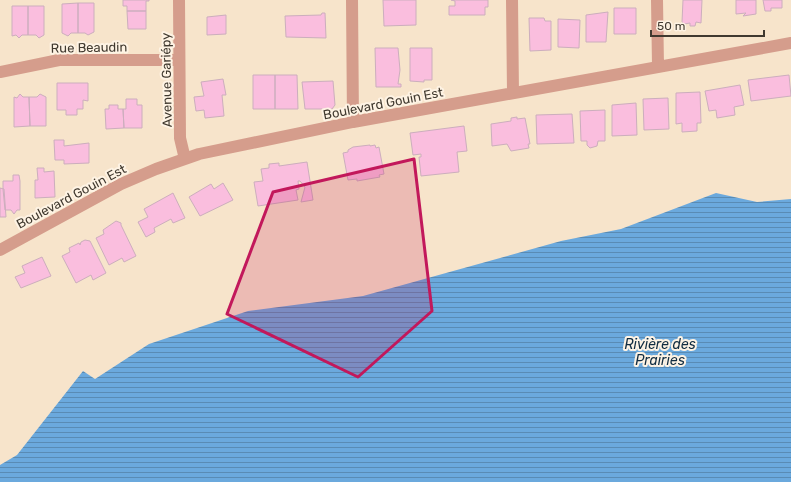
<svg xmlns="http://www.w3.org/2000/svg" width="791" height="482" font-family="Rubik,sans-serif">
  <defs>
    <pattern id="water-rules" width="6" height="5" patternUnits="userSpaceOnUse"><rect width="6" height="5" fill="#6ba9dd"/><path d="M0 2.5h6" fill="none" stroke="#598bb4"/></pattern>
  </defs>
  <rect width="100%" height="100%" fill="#f7e4cb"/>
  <!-- water -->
  <path fill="url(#water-rules)" d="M716,193L757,202L791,199V482H0V465L17,455L83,371L95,379L149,344L248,311L363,296L561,241L621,229Z"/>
  <!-- building -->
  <path fill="#fabede" stroke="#ccaebd" d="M123,0H149V1H146V11H127V6H123Z
    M383,0H416V25L384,26Z
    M488,0V7H485V15H449V6H455V1L451,0Z
    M683,0H702L701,23L696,22L695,26H690V23L684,24L682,22Z
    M736,0H756V14L743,16L746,13L736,14Z
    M763,0H782V8H771V11H765Z
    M78,3V33H71L68,36L62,33V4Z
    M78,3H94V32L88,35L85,33H78Z
    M12,6H28V35H22L19,38L16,35L12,36Z
    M28,6H44V35L39,38L36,35H28Z
    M614,8H636V34H614Z
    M127,11H146V29H128Z
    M608,12L606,42H586V15Z
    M322,13H325L326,38L286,37L285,16L321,15Z
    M226,15V34L207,35V17Z
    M529,18H544L545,21H551V50L530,51Z
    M558,19L580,20L579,48L558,47Z
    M375,48H398L400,70L398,84H401V87H376Z
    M410,48H432V80H424V82L410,81Z
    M253,75H275V109H253Z
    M275,75H297L298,109H275Z
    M789,75L791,96L751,101L748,80Z
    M223,79L226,95H222L224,116L205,118L204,110L196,111L194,97L204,96L201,82Z
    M333,81L335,105L332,109H305L302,82Z
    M57,83H88V101L83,100V109H77V115H66V110H57Z
    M740,85L744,105L734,107L735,115L717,118L716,110L709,111L705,91Z
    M700,92L701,123H697V131L682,132V123L676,124V93Z
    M20,94L23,97H29L30,126L14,127V97L17,98Z
    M40,94L46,97V126H30L29,97H37Z
    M668,98L669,129L644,130L643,99Z
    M126,99H137V105H142V128H124L123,109H126Z
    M636,103L637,135L612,136V105Z
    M109,105H118V109H123L124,128L106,129L105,109H109Z
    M605,110V141H598L597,146L590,148L587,145V141H581L580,111Z
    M572,114L574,143L537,144L536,115Z
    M517,117V119L525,118L530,144H528L529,148L511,151L507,144L492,146L491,124L511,121V118Z
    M464,126L467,151L457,152L459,172L421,176L419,157H421V154L413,155L410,133Z
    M54,140H64V146L89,143V163L64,164V160H55Z
    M370,145V146L375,145L376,148L379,147L384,174L379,175L380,177L357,181V179L348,180L343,153L348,152V150L353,147Z
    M307,162L313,200L301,202L305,187L300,181H298L299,189L296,190L298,200L258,206L254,182L263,181L261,169L269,168V164L279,163V166Z
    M37,168H44V172L54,171L55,197L35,198V180H38Z
    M13,175H19L20,181V210H17L14,214L11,210H5L3,189V181H13Z
    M223,183L233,200L200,216L189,197L211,184L214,189Z
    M0,188L4,189L6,217H0Z
    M173,193L185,218L173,223L171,219L154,228L155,232L146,237L138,222L148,217L144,209Z
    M116,221L121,223V225L136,256L124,262L122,258L109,265L96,238L104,234L103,230Z
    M85,240L90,241L106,273L93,280L91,275L76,283L62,256L70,252L69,248L79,243L80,245L81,242Z
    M42,257L51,276L21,288L15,277L25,273L22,266Z"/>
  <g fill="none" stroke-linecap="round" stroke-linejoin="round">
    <!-- minor -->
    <path stroke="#d59d8c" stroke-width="12" d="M179,0L180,138L185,159
      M352,0L353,122
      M512,0L513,93
      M657,0L658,66
      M0,72L59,60H179
      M0,250L121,184L156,169L199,154L353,122L791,43"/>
  </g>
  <!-- marked area -->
  <path fill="#c2185b" fill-opacity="0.2" stroke="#c2185b" stroke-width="3" stroke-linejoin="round" d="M414,159L432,311L358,377L227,314L273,192Z"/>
  <g text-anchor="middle" stroke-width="4" stroke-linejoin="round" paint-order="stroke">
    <!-- street labels -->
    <g font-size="13" fill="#40392f" stroke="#fef3e4">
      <text transform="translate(89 47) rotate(-1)" y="5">Rue Beaudin</text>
      <text transform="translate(166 80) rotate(-91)" y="5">Avenue Gariépy</text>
      <text transform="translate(383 103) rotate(-11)" y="5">Boulevard Gouin Est</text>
      <text transform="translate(71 196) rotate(-28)" y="5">Boulevard Gouin Est</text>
    </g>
    <!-- water labels -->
    <g font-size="14" font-style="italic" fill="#112d42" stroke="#fef3e4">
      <text x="660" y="349">Rivière des<tspan x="660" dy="16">Prairies</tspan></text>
    </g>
  </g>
  <!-- scale -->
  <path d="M651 30v6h113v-6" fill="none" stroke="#40392f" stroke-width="2"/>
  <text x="657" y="30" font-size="12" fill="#40392f" stroke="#fef3e4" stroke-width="3" paint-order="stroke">50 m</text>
</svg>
